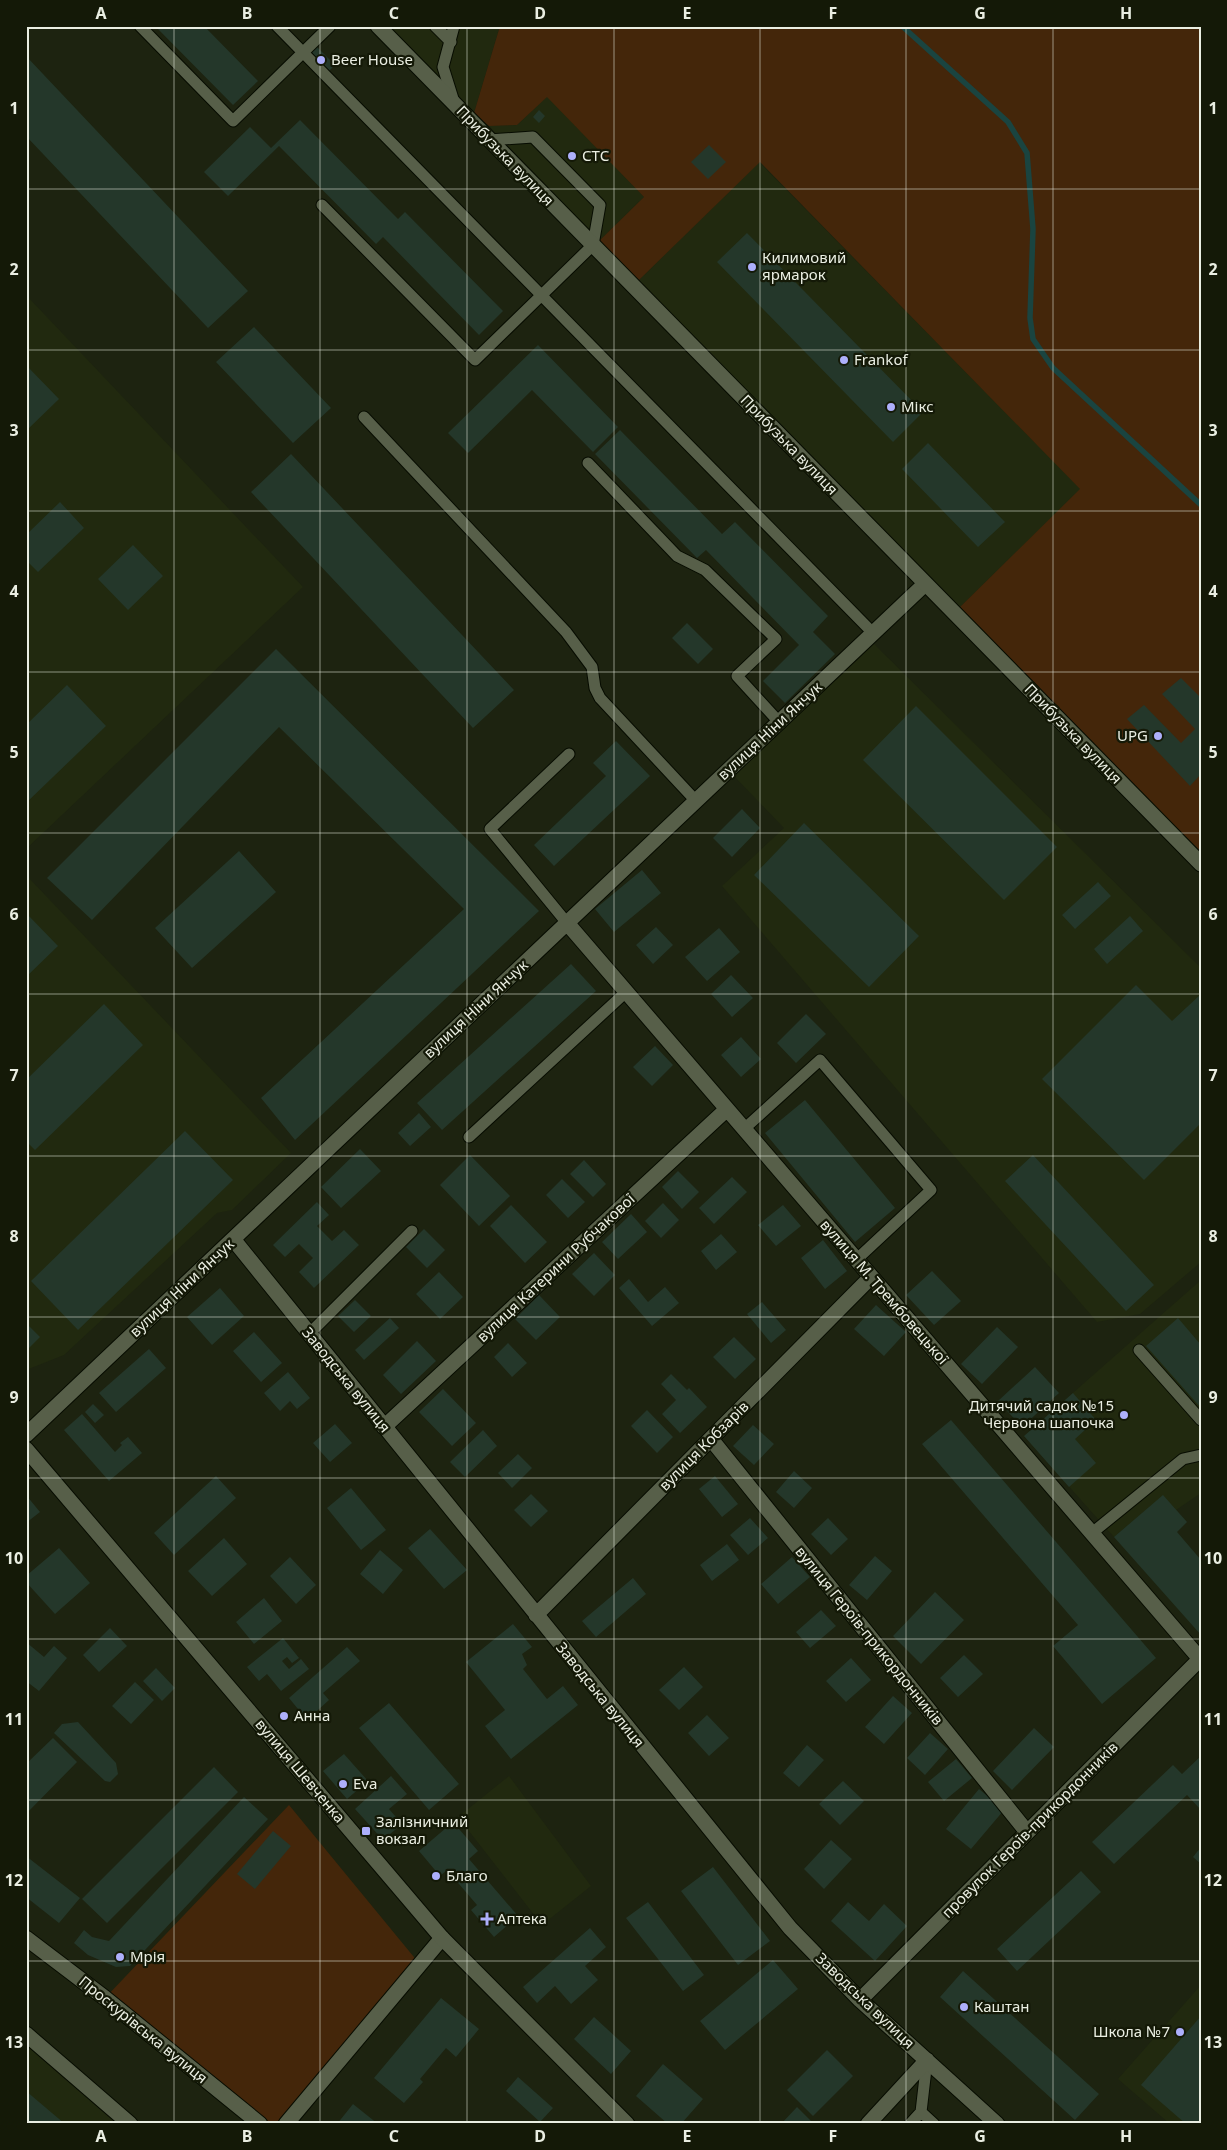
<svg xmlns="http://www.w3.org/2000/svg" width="1227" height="2150" font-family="'Noto Sans',sans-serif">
  <rect width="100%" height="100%" fill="#1d2310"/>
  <!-- built -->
  <path fill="#21290f" d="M389,26H500L474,113Z
    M547,96L644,197L599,241L489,126L517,125Z
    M759,162L1081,489L960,607L639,280Z
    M26,295L303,587L26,849Z
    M874,644L1201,968V1262L1140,1314L1097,1322L722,886L784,828L734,776Z
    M26,875L291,1153L232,1210L217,1213L64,1355L26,1370Z
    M1201,1280V1493L1176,1510L1163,1496L1114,1537L1024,1436Z
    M509,1776L591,1886L542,1925L458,1817Z
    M1201,1985V2124H1170L1118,2079Z
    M26,2045L117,2124H26Z"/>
  <!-- green -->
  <path fill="#44260a" d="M500,26H1201V852L960,607L1080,489L760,162L639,280L599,241L644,197L547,97L517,125L489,126L474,113Z
    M289,1805L418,1962L286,2124H260L105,1998Z"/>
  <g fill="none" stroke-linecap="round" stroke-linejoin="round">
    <!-- stream -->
    <path stroke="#1a4440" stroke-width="5.5" d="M902,26L1008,122L1027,153L1033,229L1030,318L1033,339L1053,368L1201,505"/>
  </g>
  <!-- building -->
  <path fill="#24372a" d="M155,26H204L258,81L233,105Z
    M316,46L335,65L326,74L306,56Z
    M26,56L248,291L208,328L26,136Z
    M539,110L545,116L539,123L533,117Z
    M300,120L398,219L405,212L503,311L479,335L383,237L376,244L279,146L228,196L204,172L250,127L271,148Z
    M709,145L726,162L708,179L691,162Z
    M747,233L923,412L893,442L717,262Z
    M254,327L331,408L293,443L216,362Z
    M538,345L618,427L593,452L532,390L468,453L448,433Z
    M26,365L59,399L26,431Z
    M620,430L722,534L735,522L828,616L813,632L835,654L785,703L763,681L799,645L706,550L697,558L595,454Z
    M928,443L1005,522L978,547L902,469Z
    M291,454L514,690L473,728L251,492Z
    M60,502L84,528L38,572L26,560V535Z
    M133,545L163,576L128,610L98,579Z
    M687,623L713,649L698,664L672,638Z
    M276,649L539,911L295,1140L261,1098L464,909L279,727L92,920L47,878Z
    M1181,678L1201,698V774L1190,786L1127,719L1144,705L1181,743L1195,729L1162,694Z
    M67,685L106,726L26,803V725Z
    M916,706L1057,847L1004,900L863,760Z
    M616,741L650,776L554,866L534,845L606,776L593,763Z
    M742,809L760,828L732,857L713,838Z
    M804,823L919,936L869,987L754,875Z
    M239,851L276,892L192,968L155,928Z
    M642,870L661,893L614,932L595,909Z
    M1098,882L1111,896L1075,929L1062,915Z
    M26,913L58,946L26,977Z
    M1130,916L1143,931L1107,964L1094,949Z
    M656,927L673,945L653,964L636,945Z
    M719,928L740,952L707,981L685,957Z
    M571,964L596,991L442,1130L417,1103Z
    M731,975L753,998L732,1017L711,994Z
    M1136,985L1172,1021L1201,994V1123L1144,1180L1042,1079Z
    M104,1004L143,1045L35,1150L26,1141V1080Z
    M806,1014L826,1034L796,1063L777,1043Z
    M741,1037L761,1059L741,1077L721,1055Z
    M655,1046L673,1065L652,1086L633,1067Z
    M805,1100L895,1208L855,1242L765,1133Z
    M419,1113L431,1127L410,1146L398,1133Z
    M185,1131L233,1180L78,1330L31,1281Z
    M360,1149L381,1171L341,1208L321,1187Z
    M470,1155L510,1196L479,1226L440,1185Z
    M1033,1155L1154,1285L1126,1311L1005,1181Z
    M584,1160L606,1184L593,1197L570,1174Z
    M678,1171L699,1192L682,1209L662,1187Z
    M732,1177L747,1192L714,1224L699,1208Z
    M562,1179L585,1202L568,1218L546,1195Z
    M317,1202L329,1215L317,1226L332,1241L344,1230L359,1245L314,1288L299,1272L313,1258L299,1244L285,1257L273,1245Z
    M663,1203L679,1220L661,1238L645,1221Z
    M511,1205L547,1242L525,1263L490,1226Z
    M783,1205L801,1226L776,1246L758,1225Z
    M631,1214L647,1232L618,1259L602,1242Z
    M424,1229L445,1250L427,1268L406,1247Z
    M721,1234L737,1252L716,1270L701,1251Z
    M823,1240L847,1271L825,1289L801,1258Z
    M594,1253L615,1275L594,1296L572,1274Z
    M932,1271L961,1301L934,1325L906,1295Z
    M439,1272L463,1297L440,1319L416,1294Z
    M629,1279L648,1302L665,1287L679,1303L652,1326L619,1288Z
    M220,1288L244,1316L212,1345L187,1317Z
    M539,1295L560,1317L536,1340L515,1319Z
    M355,1300L371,1316L354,1332L338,1316Z
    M762,1302L786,1330L771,1343L747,1314Z
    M876,1305L906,1332L884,1356L854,1329Z
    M390,1318L399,1328L364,1360L355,1350Z
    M1178,1318L1201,1345V1408L1146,1346Z
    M26,1323L40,1337L26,1351Z
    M997,1327L1018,1347L982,1384L961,1364Z
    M254,1332L282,1363L261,1382L233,1351Z
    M734,1337L756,1359L735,1379L713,1357Z
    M417,1341L436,1361L401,1394L383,1375Z
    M508,1343L527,1363L512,1377L494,1357Z
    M149,1349L166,1368L116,1412L99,1393Z
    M1035,1367L1059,1393L1022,1427L998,1401Z
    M288,1372L310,1398L297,1409L290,1401L280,1411L264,1393Z
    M671,1374L687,1390L689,1388L707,1407L680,1433L662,1414L676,1400L661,1384Z
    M443,1389L476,1423L452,1446L419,1412Z
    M1073,1393L1096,1420L1075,1439L1096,1463L1069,1487L1024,1436Z
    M93,1404L104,1415L95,1423L85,1412Z
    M647,1410L673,1437L657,1453L631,1426Z
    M82,1414L115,1452L122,1445L120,1443L128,1437L142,1453L109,1481L64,1430Z
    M951,1420L1156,1658L1102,1704L1053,1646L1078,1625L922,1444Z
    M335,1424L352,1443L330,1462L313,1443Z
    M753,1425L774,1444L754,1465L733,1446Z
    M483,1430L497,1446L465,1477L450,1462Z
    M518,1454L532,1468L512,1488L498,1473Z
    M794,1471L812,1488L794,1508L776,1492Z
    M216,1476L236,1498L174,1555L154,1533Z
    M715,1476L738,1504L722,1517L699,1489Z
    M351,1488L386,1530L361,1550L327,1508Z
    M531,1494L548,1511L531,1527L514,1510Z
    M26,1495L40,1512L26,1523Z
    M1163,1495L1187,1522L1177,1532L1201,1560V1635L1114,1537Z
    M750,1518L768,1538L748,1555L730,1535Z
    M828,1518L848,1539L831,1555L811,1534Z
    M430,1529L467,1570L444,1589L408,1548Z
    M224,1538L247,1564L212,1596L188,1571Z
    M727,1544L739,1560L712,1581L700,1565Z
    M59,1548L90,1583L55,1614L26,1582V1576Z
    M380,1550L403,1570L383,1594L360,1574Z
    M875,1556L892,1571L867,1600L849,1585Z
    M290,1557L316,1585L296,1604L270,1576Z
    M792,1557L810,1577L778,1604L761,1584Z
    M633,1578L646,1594L596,1637L582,1621Z
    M935,1592L964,1620L921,1664L893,1636Z
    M264,1598L282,1621L254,1644L236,1622Z
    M821,1610L836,1626L810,1648L796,1632Z
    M513,1624L532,1647L522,1654L527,1665L523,1669L547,1699L563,1686L578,1705L511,1759L485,1726L505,1710L466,1662Z
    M110,1628L127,1646L99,1672L83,1655Z
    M283,1638L299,1658L292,1663L287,1657L282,1661L289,1669L301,1659L309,1669L281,1691L267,1674L259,1681L247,1667Z
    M26,1642L44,1657L54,1646L67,1658L39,1691L26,1681Z
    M347,1647L360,1661L323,1693L329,1700L307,1720L289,1698Z
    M964,1655L983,1674L958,1697L940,1678Z
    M851,1658L871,1680L846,1702L826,1681Z
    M684,1667L703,1687L679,1710L659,1690Z
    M156,1668L175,1688L162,1701L143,1681Z
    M135,1682L154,1700L131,1724L112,1706Z
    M893,1696L912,1713L884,1744L865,1727Z
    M389,1703L459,1784L429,1810L359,1728Z
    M707,1715L729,1738L709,1756L688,1733Z
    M78,1722L116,1763L118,1774L110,1782L105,1781L54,1733L62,1724Z
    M1034,1728L1054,1747L1012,1790L993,1771Z
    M930,1733L948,1749L925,1775L907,1758Z
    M53,1738L77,1762L26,1814V1764Z
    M807,1745L824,1760L799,1787L783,1773Z
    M344,1754L368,1781L347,1799L323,1771Z
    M1201,1756V1810L1187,1795L1114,1864L1092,1842L1173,1765L1182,1774Z
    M956,1759L972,1778L944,1801L928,1782Z
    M214,1767L238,1792L107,1923L82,1899Z
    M391,1776L407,1794L389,1809L402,1824L383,1840L355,1809Z
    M843,1781L864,1801L840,1825L819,1804Z
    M979,1789L1004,1810L971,1849L946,1829Z
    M244,1797L268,1819L130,1966L116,1967L88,1955L74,1943L84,1930L92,1937L109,1941Z
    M453,1822L478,1851L469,1859L518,1916L494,1937L471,1910L477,1905L447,1870L440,1876L419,1851Z
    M273,1831L291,1846L255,1889L237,1874Z
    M831,1840L852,1859L824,1889L804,1869Z
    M1201,1847V1864L1193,1857Z
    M26,1856L80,1898L59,1923L26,1897Z
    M713,1867L770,1941L738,1965L681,1891Z
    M1081,1871L1101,1892L1017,1971L997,1949Z
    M648,1902L704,1975L683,1991L626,1918Z
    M848,1902L869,1921L884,1904L907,1926L875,1961L831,1921Z
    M590,1928L606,1947L585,1966L598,1980L571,2004L555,1986L537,2003L523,1987Z
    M773,1960L798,1989L725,2050L700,2021Z
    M963,1971L1099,2094L1075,2120L940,1997Z
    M441,1998L479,2029L456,2057L446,2048L420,2079L423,2082L404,2103L374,2078Z
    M1201,2016V2124H1186L1141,2085Z
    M594,2017L631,2051L611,2074L574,2039Z
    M827,2050L853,2076L813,2116L787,2090Z
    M663,2064L703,2099L681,2124H668L636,2096Z
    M518,2077L553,2108L540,2122L506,2091Z
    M26,2091L65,2124H26Z
    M353,2104L378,2124H337Z
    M797,2107L814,2124H781Z"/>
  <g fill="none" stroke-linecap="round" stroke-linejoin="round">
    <!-- service casing -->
    <g stroke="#070c00" stroke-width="13">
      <path id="service" d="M140,26L233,121L330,26
        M277,26L873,633
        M435,26L451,42
        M454,102L443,67L454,26
        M322,205L475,360L593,245L600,205L533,137L489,140
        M364,417L566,632L592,667L595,688L600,698L696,801
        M588,463L677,556L705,570L776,639L737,676L779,722
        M567,923L490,829L569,754
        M744,1129L820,1060L931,1190L856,1260
        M469,1137L626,992
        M309,1334L412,1231
        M1139,1350L1201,1420
        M1092,1533L1183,1459L1201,1455
        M921,2112L927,2060
        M910,2124L921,2112L934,2124"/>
    </g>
    <!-- minor casing -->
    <g stroke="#070c00" stroke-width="17">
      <path id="minor" d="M567,923L1201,1660
        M233,1239L790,1928L860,2000L997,2124
        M384,1427L727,1109
        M26,1435L925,584
        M711,1439L1027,1832
        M536,1615L871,1277
        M26,1938L105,1998L260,2124
        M860,2000L1200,1659
        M26,2034L130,2124
        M286,2124L442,1938
        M868,2124L927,2060"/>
    </g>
    <!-- tertiary casing -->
    <g stroke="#070c00" stroke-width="17">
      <path id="tertiary" d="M378,26L1201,864
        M26,1449L442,1938L627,2124"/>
    </g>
    <!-- service -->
    <use href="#service" stroke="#575f49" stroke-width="11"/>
    <!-- minor -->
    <use href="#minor" stroke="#575f49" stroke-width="15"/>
    <!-- tertiary -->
    <use href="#tertiary" stroke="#575f49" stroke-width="15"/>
  </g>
  <!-- grid -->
  <path fill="none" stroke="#eaeee2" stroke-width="1" stroke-opacity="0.55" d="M174,26V2124M320,26V2124M467,26V2124M614,26V2124M760,26V2124M906,26V2124M1053,26V2124M26,189H1201M26,350H1201M26,511H1201M26,672H1201M26,833H1201M26,994H1201M26,1156H1201M26,1317H1201M26,1478H1201M26,1639H1201M26,1800H1201M26,1961H1201"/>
  <!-- markers -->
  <g fill="#adaffb" stroke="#141907" stroke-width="2">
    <circle cx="321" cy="60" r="5"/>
    <circle cx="572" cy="156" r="5"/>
    <circle cx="752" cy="267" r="5"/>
    <circle cx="844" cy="360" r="5"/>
    <circle cx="891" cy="407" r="5"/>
    <circle cx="1158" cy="736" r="5"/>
    <circle cx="1124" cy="1415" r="5"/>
    <circle cx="284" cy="1716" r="5"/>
    <circle cx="343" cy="1784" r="5"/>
    <rect x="361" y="1826" width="10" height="10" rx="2.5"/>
    <circle cx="436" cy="1876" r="5"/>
    <path d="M484.5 1911.5h5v5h5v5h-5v5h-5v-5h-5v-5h5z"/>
    <circle cx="120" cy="1957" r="5"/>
    <circle cx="964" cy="2007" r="5"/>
    <circle cx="1180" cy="2032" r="5"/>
  </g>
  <g text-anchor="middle" stroke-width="4.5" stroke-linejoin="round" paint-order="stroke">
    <!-- poi labels -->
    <g font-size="15" fill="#eaeee2" stroke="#141907" text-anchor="start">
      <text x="331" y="65">Beer House</text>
      <text x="582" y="161">СТС</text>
      <text x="762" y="263">Килимовий<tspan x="762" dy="17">ярмарок</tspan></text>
      <text x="854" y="365">Frankof</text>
      <text x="901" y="412">Мікс</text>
      <text x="1148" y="741" text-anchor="end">UPG</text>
      <text x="1114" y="1411" text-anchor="end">Дитячий садок №15<tspan x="1114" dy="17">Червона шапочка</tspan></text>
      <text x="294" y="1721">Анна</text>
      <text x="353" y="1789">Eva</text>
      <text x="376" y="1827">Залізничний<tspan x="376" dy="17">вокзал</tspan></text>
      <text x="446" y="1881">Благо</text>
      <text x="497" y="1924">Аптека</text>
      <text x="130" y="1962">Мрія</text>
      <text x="974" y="2012">Каштан</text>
      <text x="1170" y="2037" text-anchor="end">Школа №7</text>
    </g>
    <!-- street labels -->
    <g font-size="15" fill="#eaeee2" stroke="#141907">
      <text transform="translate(505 156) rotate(46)" y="5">Прибузька вулиця</text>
      <text transform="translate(789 445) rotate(46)" y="5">Прибузька вулиця</text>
      <text transform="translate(770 731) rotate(-43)" y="5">вулиця Ніни Янчук</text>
      <text transform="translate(1073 734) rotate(46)" y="5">Прибузька вулиця</text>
      <text transform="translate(476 1009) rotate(-43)" y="5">вулиця Ніни Янчук</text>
      <text transform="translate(556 1268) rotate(-43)" y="5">вулиця Катерини Рубчакової</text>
      <text transform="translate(182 1288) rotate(-43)" y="5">вулиця Ніни Янчук</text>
      <text transform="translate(884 1292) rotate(49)" y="5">вулиця М. Трембовецької</text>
      <text transform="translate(346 1380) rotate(51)" y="5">Заводська вулиця</text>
      <text transform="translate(704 1446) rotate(-45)" y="5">вулиця Кобзарів</text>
      <text transform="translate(869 1636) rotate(51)" y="5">вулиця Героїв-прикордонників</text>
      <text transform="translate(600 1695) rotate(51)" y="5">Заводська вулиця</text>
      <text transform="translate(300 1771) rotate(50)" y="5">вулиця Шевченка</text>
      <text transform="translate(1030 1830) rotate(-45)" y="5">провулок Героїв-прикордонників</text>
      <text transform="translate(865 2001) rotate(44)" y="5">Заводська вулиця</text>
      <text transform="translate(143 2030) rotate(39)" y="5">Проскурівська вулиця</text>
    </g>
  </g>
  <!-- border -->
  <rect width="1227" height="2150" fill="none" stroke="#141907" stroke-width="55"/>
  <rect x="28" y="28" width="1172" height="2094" fill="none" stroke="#eaeee2" stroke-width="2"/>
  <g font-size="16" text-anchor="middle" font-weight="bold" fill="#eaeee2">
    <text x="101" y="19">A</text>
    <text x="247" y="19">B</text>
    <text x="394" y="19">C</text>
    <text x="540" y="19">D</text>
    <text x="687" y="19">E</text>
    <text x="833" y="19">F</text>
    <text x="980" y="19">G</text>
    <text x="1126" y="19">H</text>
    <text x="14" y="114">1</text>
    <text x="1213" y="114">1</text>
    <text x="14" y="275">2</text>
    <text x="1213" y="275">2</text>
    <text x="14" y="436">3</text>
    <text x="1213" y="436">3</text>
    <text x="14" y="597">4</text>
    <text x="1213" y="597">4</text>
    <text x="14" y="758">5</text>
    <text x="1213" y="758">5</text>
    <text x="14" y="920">6</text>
    <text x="1213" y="920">6</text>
    <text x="14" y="1081">7</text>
    <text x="1213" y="1081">7</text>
    <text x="14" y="1242">8</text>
    <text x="1213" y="1242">8</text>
    <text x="14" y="1403">9</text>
    <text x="1213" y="1403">9</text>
    <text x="14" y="1564">10</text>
    <text x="1213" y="1564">10</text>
    <text x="14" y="1725">11</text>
    <text x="1213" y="1725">11</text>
    <text x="14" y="1886">12</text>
    <text x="1213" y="1886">12</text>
    <text x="14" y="2048">13</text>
    <text x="1213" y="2048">13</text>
    <text x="101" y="2142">A</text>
    <text x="247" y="2142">B</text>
    <text x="394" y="2142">C</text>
    <text x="540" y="2142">D</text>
    <text x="687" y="2142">E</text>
    <text x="833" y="2142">F</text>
    <text x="980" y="2142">G</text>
    <text x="1126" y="2142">H</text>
  </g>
</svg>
